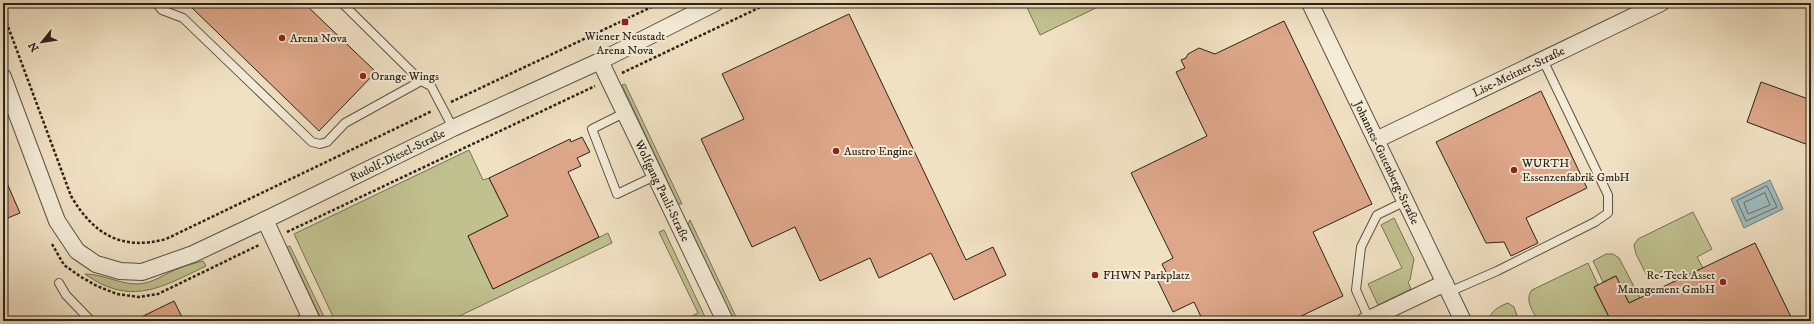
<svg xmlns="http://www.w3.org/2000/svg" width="1814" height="324" font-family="'IM FELL DW Pica',serif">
  <rect width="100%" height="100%" fill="#f0e1c3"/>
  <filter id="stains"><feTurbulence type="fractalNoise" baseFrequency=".005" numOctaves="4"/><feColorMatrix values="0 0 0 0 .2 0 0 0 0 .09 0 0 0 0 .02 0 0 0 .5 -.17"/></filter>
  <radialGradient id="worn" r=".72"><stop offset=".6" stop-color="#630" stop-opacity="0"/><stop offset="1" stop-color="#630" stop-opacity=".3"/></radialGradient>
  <!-- green -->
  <path fill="#c0c18f" stroke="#767254" d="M1025,3H1106L1040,35Z
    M625,84L682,204H678L622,85Z
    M469,150L483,180L489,178L508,216L468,236L493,289L608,233L612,243L449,321H335L294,234Z
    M1693,212L1712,249L1697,257L1703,268L1674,282L1667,269L1648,278L1636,254L1634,245L1638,239Z
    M1394,218L1414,259L1410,280L1408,282L1411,289L1378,305L1368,284L1402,268L1381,225Z
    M690,220L737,319L732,318L688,224Z
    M664,230L707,321H683L698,313L659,232Z
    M290,246L326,321H322L287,247Z
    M1606,254H1613L1619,258L1640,298L1629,303L1615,276L1603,282L1593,261Z
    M203,261L206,266C162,287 131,307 85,274C103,274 119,284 137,284C153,284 165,273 180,268C187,265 196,263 203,261Z
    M1588,263L1598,285L1594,287L1611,321H1538C1533,311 1524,300 1532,290Z
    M1508,303L1514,307L1519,321H1487C1492,311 1497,307 1508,303Z"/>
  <!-- water -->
  <path fill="#a0bbbe" stroke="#717e7c" d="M1770,180L1783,209L1744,228L1731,199Z"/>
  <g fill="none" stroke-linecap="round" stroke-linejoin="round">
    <!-- shore -->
    <path stroke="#666f6c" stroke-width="1" d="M1767,186L1777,207L1746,221L1737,201Z
      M1765,193L1770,205L1748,214L1744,203Z"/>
  </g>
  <!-- building -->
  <path fill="#dea78a" stroke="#2b2319" d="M187,3H304L376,72L319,131Z
    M849,14L966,260L993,247L1006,275L954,300L931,253L879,278L870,258L820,281L795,227L752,247L701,139L744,119L722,74Z
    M1284,21L1372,204L1313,232L1343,296L1291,321H1203L1194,302L1173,312L1157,279L1167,274L1162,264L1173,258L1131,173L1207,136L1176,72L1185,68L1181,60L1186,58L1188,54L1199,48L1215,54Z
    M1761,82L1811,100V146L1747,122Z
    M1541,91L1587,188L1526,218L1538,243L1511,256L1504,242L1486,243L1436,142Z
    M582,137L590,152L577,158L581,166L568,172L599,237L493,289L468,236L508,216L489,178L570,139L571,142Z
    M3,174L20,213L3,220Z
    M1755,243L1793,321H1611L1594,287L1616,276L1629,303Z
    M174,301L184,321H133Z"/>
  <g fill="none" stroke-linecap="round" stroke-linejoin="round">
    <!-- lane casing -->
    <g stroke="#5c5244" stroke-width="10">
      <path id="lane" d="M156,3L162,10L183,18L312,142L320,144L327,142L345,123L421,81
        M342,3L421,81L431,86L453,128
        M624,113L592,129L617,194L655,176
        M59,283L66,295L91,321
        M1449,292L1497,271L1595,222L1608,213V195L1543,60
        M1369,319L1356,290L1361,247L1377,215L1406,201
        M298,321L310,315"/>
    </g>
    <!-- street casing -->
    <g stroke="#5c5244" stroke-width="18">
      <g id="street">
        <path id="s1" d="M1310,3L1463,321"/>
        <path id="s2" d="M600,61L725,321"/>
        <path id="s3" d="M3,77L57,221L77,251L96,264L120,271L142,272L193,254L265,220L453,128L600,61L715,3"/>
        <path id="s4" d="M1376,140L1661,3"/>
        <path d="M265,220L312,321"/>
        <path d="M1365,321L1445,283"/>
      </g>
    </g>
    <!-- path -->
    <path stroke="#2b2319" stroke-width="2.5" stroke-dasharray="3 2" stroke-linecap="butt" d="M3,13L71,196C94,235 122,251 166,239L432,111
      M622,73L769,3
      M451,102L660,3
      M287,232L595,86
      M52,244L64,265L81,277L97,286L117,294L139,297L158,294L259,245"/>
    <!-- lane -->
    <use href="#lane" stroke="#f5ecd8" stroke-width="8"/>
    <!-- street -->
    <use href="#street" stroke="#f5ecd8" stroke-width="16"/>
  </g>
  <!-- markers -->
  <g fill="#8f2418" stroke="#f5ecd8" stroke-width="1.5">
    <rect x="621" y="18" width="8" height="8" rx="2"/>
    <circle cx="282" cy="38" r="4"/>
    <circle cx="363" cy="76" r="4"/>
    <circle cx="836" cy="151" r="4"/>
    <circle cx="1514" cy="170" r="4"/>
    <circle cx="1095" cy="275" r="4"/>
    <circle cx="1723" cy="282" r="4"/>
  </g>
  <g text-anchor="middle" stroke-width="4" stroke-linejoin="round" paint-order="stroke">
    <!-- poi labels -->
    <g font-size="12" fill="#2b2319" stroke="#f5ecd8" text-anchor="start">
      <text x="625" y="40" text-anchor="middle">Wiener Neustadt<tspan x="625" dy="14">Arena Nova</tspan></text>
      <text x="290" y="42">Arena Nova</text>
      <text x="371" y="80">Orange Wings</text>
      <text x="844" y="155">Austro Engine</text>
      <text x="1522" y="167">WURTH<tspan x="1522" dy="14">Essenzenfabrik GmbH</tspan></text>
      <text x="1103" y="279">FHWN Parkplatz</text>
      <text x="1715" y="279" text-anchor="end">Re-Teck Asset<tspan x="1715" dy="14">Management GmbH</tspan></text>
    </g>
    <!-- street labels -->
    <g font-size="12" fill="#2b2319" stroke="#f5ecd8">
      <text dy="4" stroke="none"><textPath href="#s4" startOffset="158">Lise-Meitner-Straße</textPath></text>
      <text dy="4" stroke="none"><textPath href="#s3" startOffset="541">Rudolf-Diesel-Straße</textPath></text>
      <text dy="4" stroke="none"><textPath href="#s1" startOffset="177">Johannes-Gutenberg-Straße</textPath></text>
      <text dy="4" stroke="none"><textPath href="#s2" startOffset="144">Wolfgang Pauli-Straße</textPath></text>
    </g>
  </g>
  <!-- margin -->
  <rect width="1814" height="324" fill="none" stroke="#f0e1c3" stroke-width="16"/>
  <rect x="4" y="4" width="1806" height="316" fill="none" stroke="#2b2319" stroke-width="2"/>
  <rect x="8" y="8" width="1798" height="308" fill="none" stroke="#2b2319"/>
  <!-- north arrow -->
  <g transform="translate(42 42) rotate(240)" stroke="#f5ecd8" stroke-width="3" paint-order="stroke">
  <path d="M0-3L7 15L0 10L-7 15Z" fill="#2b2319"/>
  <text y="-6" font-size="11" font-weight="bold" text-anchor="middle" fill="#2b2319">N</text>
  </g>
  <rect width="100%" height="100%" filter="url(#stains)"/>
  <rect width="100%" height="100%" fill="url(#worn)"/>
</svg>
